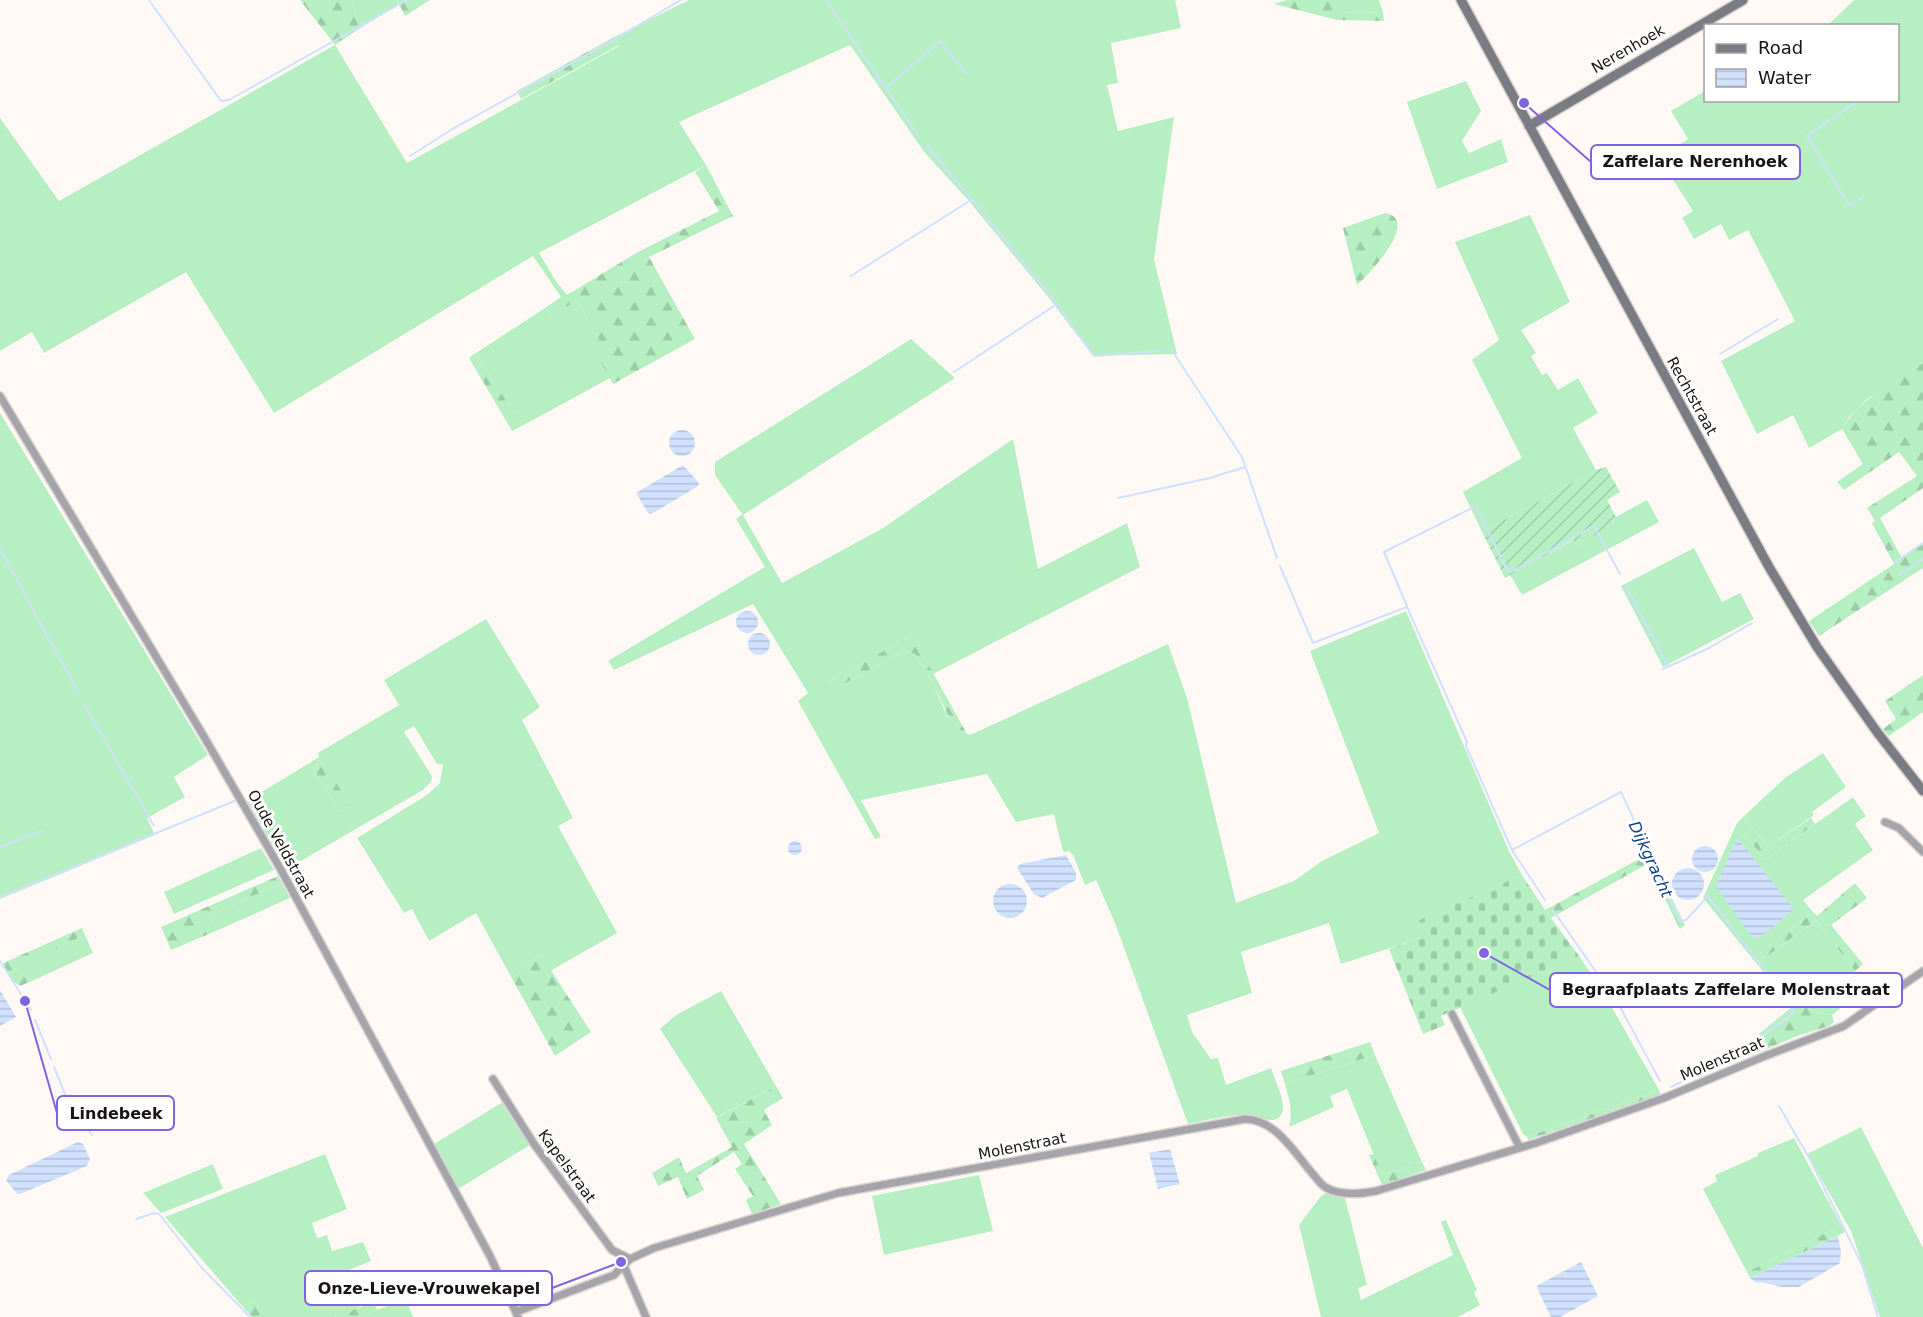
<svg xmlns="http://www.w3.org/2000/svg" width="1923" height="1317" font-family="'DejaVu Sans',sans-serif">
  <defs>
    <pattern id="forest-firs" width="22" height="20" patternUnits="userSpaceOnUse" patternTransform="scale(1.5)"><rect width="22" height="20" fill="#b6efc2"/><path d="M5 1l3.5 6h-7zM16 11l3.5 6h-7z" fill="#9ccca6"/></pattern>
    <pattern id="cemetery-stones" width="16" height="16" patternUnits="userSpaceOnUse" patternTransform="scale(1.5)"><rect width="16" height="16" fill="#b6efc2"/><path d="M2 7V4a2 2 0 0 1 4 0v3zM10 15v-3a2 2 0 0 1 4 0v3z" fill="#9ccca6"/></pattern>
    <pattern id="garden-furrows" width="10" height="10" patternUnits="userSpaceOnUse" patternTransform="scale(1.5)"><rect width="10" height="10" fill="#b6efc2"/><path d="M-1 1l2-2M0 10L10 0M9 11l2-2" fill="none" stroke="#9ccca6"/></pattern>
    <pattern id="water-rules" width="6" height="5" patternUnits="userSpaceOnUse" patternTransform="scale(1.5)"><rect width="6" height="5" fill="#d0e1fd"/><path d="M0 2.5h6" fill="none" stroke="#b2c0d8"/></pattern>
  </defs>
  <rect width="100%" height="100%" fill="#fef9f5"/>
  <!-- grass -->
  <path fill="#b6efc2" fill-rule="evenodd" d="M352,0H397L398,5L359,29Z
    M689,0H1175L1181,28L1111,43L1118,83L1107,85L1118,131L1174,117L1154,259L1177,354L1093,356L1049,298L968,200L925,153L850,45L679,122L706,165L533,256L274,413L186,272L44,353L32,332L0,351V118L59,201L335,45L407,163L619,46L614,37Z
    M1337,0H1379L1383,12L1340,13Z
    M1854,0H1923V363L1867,399L1849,417L1842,429L1809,448L1793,415L1757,434L1721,361L1795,321L1748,230L1729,240L1721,224L1694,239L1682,218L1693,211L1659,158L1688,139L1671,111L1705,91L1706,100H1898V26L1828,25Z
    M1466,81L1481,111L1462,141L1469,153L1501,139L1508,162L1437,189L1407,102Z
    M1530,215L1570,302L1521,330L1536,353L1531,356L1542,375L1547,373L1558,390L1578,378L1598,413L1573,428L1596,470L1482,532L1463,492L1522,458L1472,360L1499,340L1455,242Z
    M577,301L599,339L591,344L610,378L522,426L476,353L545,308L550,316Z
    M911,339L955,378L743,515L782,583L883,528L1013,439L1038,569L1127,523L1140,567L933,674L912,635L830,681L835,689L904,651L915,654C920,662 926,670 931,679C941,699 946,727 970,735L1168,644L1187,698L1236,903L1294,881L1322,861L1379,833L1310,651L1406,611L1509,851L1522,875L1418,921L1424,937L1341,964L1329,923L1241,952L1252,993L1187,1015L1192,1032L1211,1059L1218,1058L1226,1085L1271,1068C1274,1078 1287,1104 1282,1113C1276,1127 1260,1116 1249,1115C1228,1114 1207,1120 1188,1124L1115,923L1096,880L1085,885L1073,855L1069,851L1063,852L1054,814L1016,822L987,774L861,800L881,837L875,839L798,701L808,693L753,604L614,670L608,661L765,567L736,519L742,514L715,475V462Z
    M0,413L208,755L174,777L185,797L147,818L155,835L0,899Z
    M1647,500L1659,522L1522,595L1510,575L1574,540L1577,545L1614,524L1612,519Z
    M1694,548L1722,602L1740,593L1754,619L1663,667L1621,586Z
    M486,619L540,707L522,720L573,818L558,826L617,933L550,971L541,955L509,973L476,913L429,941L412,909L404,913L357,838L427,795L440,783L443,764H437L414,726L404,732L432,776L431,782L423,790L287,869L247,801L319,757L318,753L399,705L384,680ZM322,761L350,806L340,812L313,768Z
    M1823,753L1846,787L1812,812L1814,815L1767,847L1744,816L1786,777Z
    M1853,797L1866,816L1855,824L1873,850L1803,900L1813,912L1760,953L1765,958L1816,920L1855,971L1841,981L1854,997L1832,1015L1814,1012L1804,1003L1792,1007L1703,898L1737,823L1765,860Z
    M261,848L274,870L174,914L164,892Z
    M282,883L290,898L216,931L209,916Z
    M85,935L93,953L32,981L21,974L18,966Z
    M1579,956L1599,985L1659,1090L1527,1137L1523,1134L1460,1007Z
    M721,991L776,1086L717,1117L660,1029L676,1015Z
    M1375,1055L1422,1162L1382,1175L1347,1089L1330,1096L1334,1107L1289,1127C1293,1111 1289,1099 1285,1084Z
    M503,1102L530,1145L458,1189L434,1144Z
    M1861,1127L1923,1248V1317H1880L1851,1231L1807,1154Z
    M1794,1138L1845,1232L1838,1236L1834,1229L1747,1272L1703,1189L1717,1181L1715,1175L1758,1156V1153Z
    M325,1154L347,1209L312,1223L317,1238L327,1235L332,1251L363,1242L371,1261L346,1271L359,1308L334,1317H266L254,1301L242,1306L165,1217Z
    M213,1164L223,1189L161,1213L143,1193Z
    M979,1175L993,1231L884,1255L872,1196Z
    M1326,1193L1345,1198L1367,1285L1358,1288L1361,1300L1453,1255L1441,1222L1446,1220L1477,1290L1474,1292L1480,1305L1458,1317H1321L1299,1225L1321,1196Z
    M406,1300L413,1317H356Z"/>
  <!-- forest -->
  <path fill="url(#forest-firs)" d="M300,0H352L359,29L335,45Z
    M397,0H430L405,16Z
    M1287,0H1337L1341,13L1383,12L1384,21L1337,20L1274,4Z
    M614,37L619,45L521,99L517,91Z
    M706,165L733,216L649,257L695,339L613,384L591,344L599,339L577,301L550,316L545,308L561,297L533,256L539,253L556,281L567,295L638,252L719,211L695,172Z
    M1385,213C1421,219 1369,275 1357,285L1343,228Z
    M476,353L522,426L512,431L469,358Z
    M1923,363V488L1880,518L1902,558L1923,544V568L1819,636L1809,621L1894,564L1872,523L1875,521L1867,508L1917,476L1899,452L1844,490L1837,482L1863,464L1842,429C1860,398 1894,382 1923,363Z
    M912,635L967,734L953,726L930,677L915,654L904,651L835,689L830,681Z
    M1923,675V712L1889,736L1883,729L1896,719L1885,701Z
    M322,761L351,806L340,812L313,768Z
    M1744,816L1767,847L1811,818L1815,824L1765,860L1737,823Z
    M1650,853L1685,925L1680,929L1647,864L1551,918L1545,910Z
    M278,876L282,883L209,916L216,931L171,950L161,927Z
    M1855,883L1867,898L1831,925L1863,964L1855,971L1816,920L1765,958L1760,953L1813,912L1817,916Z
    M82,928L85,935L19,966L21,974L32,981L20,986L11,980L3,963Z
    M541,955L591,1032L555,1056L509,973Z
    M1804,1003L1814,1012L1832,1015L1834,1022L1829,1026L1797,1036L1748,1057L1742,1053L1744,1046L1792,1007Z
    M1370,1042L1375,1055L1285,1084L1281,1071Z
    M776,1086L783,1098L764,1110L772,1125L744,1144L781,1204L752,1214L746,1200L753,1196L735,1169L742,1164L734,1152L697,1176L704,1190L687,1199L678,1177L658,1186L652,1173L679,1157L686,1173L732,1147L716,1118Z
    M1659,1090L1661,1095L1528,1140L1527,1137Z
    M1374,1154L1382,1175L1422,1162L1426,1170L1382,1185L1369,1155Z
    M1834,1229L1838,1236L1750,1278L1747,1272Z
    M254,1301L266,1317H252L242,1306Z
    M374,1302L377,1310L356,1317H334Z"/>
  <!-- cemetery -->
  <path fill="url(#cemetery-stones)" d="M1522,875L1545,910L1579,956L1441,1016L1445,1025L1423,1034L1389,949L1423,937L1417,921Z"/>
  <!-- garden -->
  <path fill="url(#garden-furrows)" d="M1606,467L1620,492L1607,500L1616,517L1612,520L1614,525L1577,545L1573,540L1505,578L1482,532L1596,470Z"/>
  <!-- water -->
  <path fill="url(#water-rules)" d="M669 443a13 13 0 1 1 26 0a13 13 0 1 1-26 0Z
    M683,465L699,483L698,486L655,512L650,514L648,513L636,493Z
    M736 622a11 11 0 1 1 22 0a11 11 0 1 1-22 0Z
    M748 644a11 11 0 1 1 22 0a11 11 0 1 1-22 0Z
    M1737,838L1794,909L1761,937L1754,938L1750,934L1717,888V883Z
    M788 848a7 7 0 1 1 14 0a7 7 0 1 1-14 0Z
    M1692 859a13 13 0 1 1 26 0a13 13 0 1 1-26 0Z
    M1066,855L1076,873V880L1042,898L1034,894L1017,868L1020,864Z
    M1672 884a16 16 0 1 1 32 0a16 16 0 1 1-32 0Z
    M993 901a17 17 0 1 1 34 0a17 17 0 1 1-34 0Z
    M0,990L16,1017L0,1026Z
    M78,1142L83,1144L90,1159L87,1166L20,1194H17L6,1180L9,1175Z
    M1170,1149L1180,1184L1158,1189L1149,1153Z
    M1838,1236L1841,1252L1840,1263L1799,1287H1782L1760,1282L1757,1283L1750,1278Z
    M1581,1262L1598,1296L1560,1317H1551L1537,1288L1538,1285Z"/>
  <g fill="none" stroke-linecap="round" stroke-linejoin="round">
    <!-- stream -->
    <path stroke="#d0e1fd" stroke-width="2" d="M149,0L221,101L229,100L407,0
      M826,0L919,137
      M886,88L940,41L967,74
      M1859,100L1807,136L1849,205L1863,197
      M926,144L1057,304L1094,356L1160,351
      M410,156L454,128L608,43L681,0
      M851,276L971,200
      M1171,349L1242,457L1277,558
      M1720,354L1778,319
      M954,372L1057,304
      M1118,498L1210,478L1245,467
      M0,549L78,692
      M1895,562L1923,543
      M1280,566L1313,643L1407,607L1467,742L1466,746L1512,850L1621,792L1681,921L1686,920L1708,896L1770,977L1794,1013L1751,1044V1052
      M1899,575L1923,559
      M1626,586L1668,666
      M1407,606L1384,552L1476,506L1506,568L1511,572L1594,526L1620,574
      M1663,669L1709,648L1752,623
      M84,704L154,826
      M0,847L42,831
      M1512,850L1545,900
      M0,897L237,800
      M1553,910L1619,1005L1660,1081
      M0,961L31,1010
      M35,1020L51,1059
      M54,1067L69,1104L92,1135
      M1671,1087L1750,1049
      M1779,1106L1811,1161L1862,1265L1878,1317
      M136,1219L154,1213L159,1214L202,1268L250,1317"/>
    <!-- street casing -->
    <g stroke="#d9d4d1" stroke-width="10">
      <path id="street" d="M0,396L203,735L280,868L490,1256L518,1317
        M1885,822L1899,828L1923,852
        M1452,1014L1520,1148
        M493,1079L534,1144L612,1250L630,1259
        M624,1266L646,1317
        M516,1312L614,1275L630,1259L654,1248L838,1193L1245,1119C1276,1120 1293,1151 1312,1173C1316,1177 1320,1184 1325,1187C1339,1196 1360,1194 1376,1191L1536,1143L1664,1098L1765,1056L1844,1026L1923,971"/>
    </g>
    <!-- secondary casing -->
    <g stroke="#d9d4d1" stroke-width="12">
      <path id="secondary" d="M1461,0L1769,567L1817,647L1877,732L1923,791
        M1529,126L1743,0"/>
    </g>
    <!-- street -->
    <use href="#street" stroke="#a4a4aa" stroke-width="7"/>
    <!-- secondary -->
    <use href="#secondary" stroke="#7b7b84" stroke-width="9"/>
  </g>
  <g text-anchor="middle" stroke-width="6" stroke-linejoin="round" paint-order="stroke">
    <!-- street labels -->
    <g font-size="15" fill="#191411" stroke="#fff">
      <text transform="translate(1628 49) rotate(-30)" y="5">Nerenhoek</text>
      <text transform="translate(1692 396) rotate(61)" y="5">Rechtstraat</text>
      <text transform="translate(281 844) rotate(61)" y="5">Oude Veldstraat</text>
      <text transform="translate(1722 1059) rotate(-23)" y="5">Molenstraat</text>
      <text transform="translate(1022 1146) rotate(-11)" y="5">Molenstraat</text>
      <text transform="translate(567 1166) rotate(54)" y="5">Kapelstraat</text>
    </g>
    <!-- water labels -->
    <g font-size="16" font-style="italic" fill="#0e3f8a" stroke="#fff">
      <text transform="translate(1651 859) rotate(65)" y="6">Dijkgracht</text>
    </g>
  </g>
  <!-- callouts -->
  <path fill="none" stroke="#8064df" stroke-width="2" d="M1524 103L1591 162M1484 953L1550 990M25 1001L57 1113M621 1262L552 1288"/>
  <g fill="#8064df" stroke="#fff" stroke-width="2">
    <circle cx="1524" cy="103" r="6"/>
    <circle cx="1484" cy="953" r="6"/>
    <circle cx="25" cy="1001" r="6"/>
    <circle cx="621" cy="1262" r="6"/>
  </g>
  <g fill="#fff" stroke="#8064df" stroke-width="2">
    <rect x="1591" y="145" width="209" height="34" rx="6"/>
    <rect x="1550" y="973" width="352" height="34" rx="6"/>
    <rect x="57" y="1096" width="117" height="34" rx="6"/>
    <rect x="305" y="1271" width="247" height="34" rx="6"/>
  </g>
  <g font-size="16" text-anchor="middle" font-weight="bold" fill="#191411">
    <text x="1695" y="167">Zaffelare Nerenhoek</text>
    <text x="1726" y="995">Begraafplaats Zaffelare Molenstraat</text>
    <text x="116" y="1119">Lindebeek</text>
    <text x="429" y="1294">Onze-Lieve-Vrouwekapel</text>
  </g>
  <!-- legend -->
  <rect x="1704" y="24" width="195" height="78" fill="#ffffff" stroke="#a3a1a0" stroke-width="1.5"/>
  <rect x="1716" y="44" width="30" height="9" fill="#7b7b84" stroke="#a3a1a0" stroke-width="1.5"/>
  <text x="1758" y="54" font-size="18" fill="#191411">Road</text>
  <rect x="1716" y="69" width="30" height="18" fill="url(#water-rules)" stroke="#a3a1a0" stroke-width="1.5"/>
  <text x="1758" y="84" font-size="18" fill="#191411">Water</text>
</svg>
